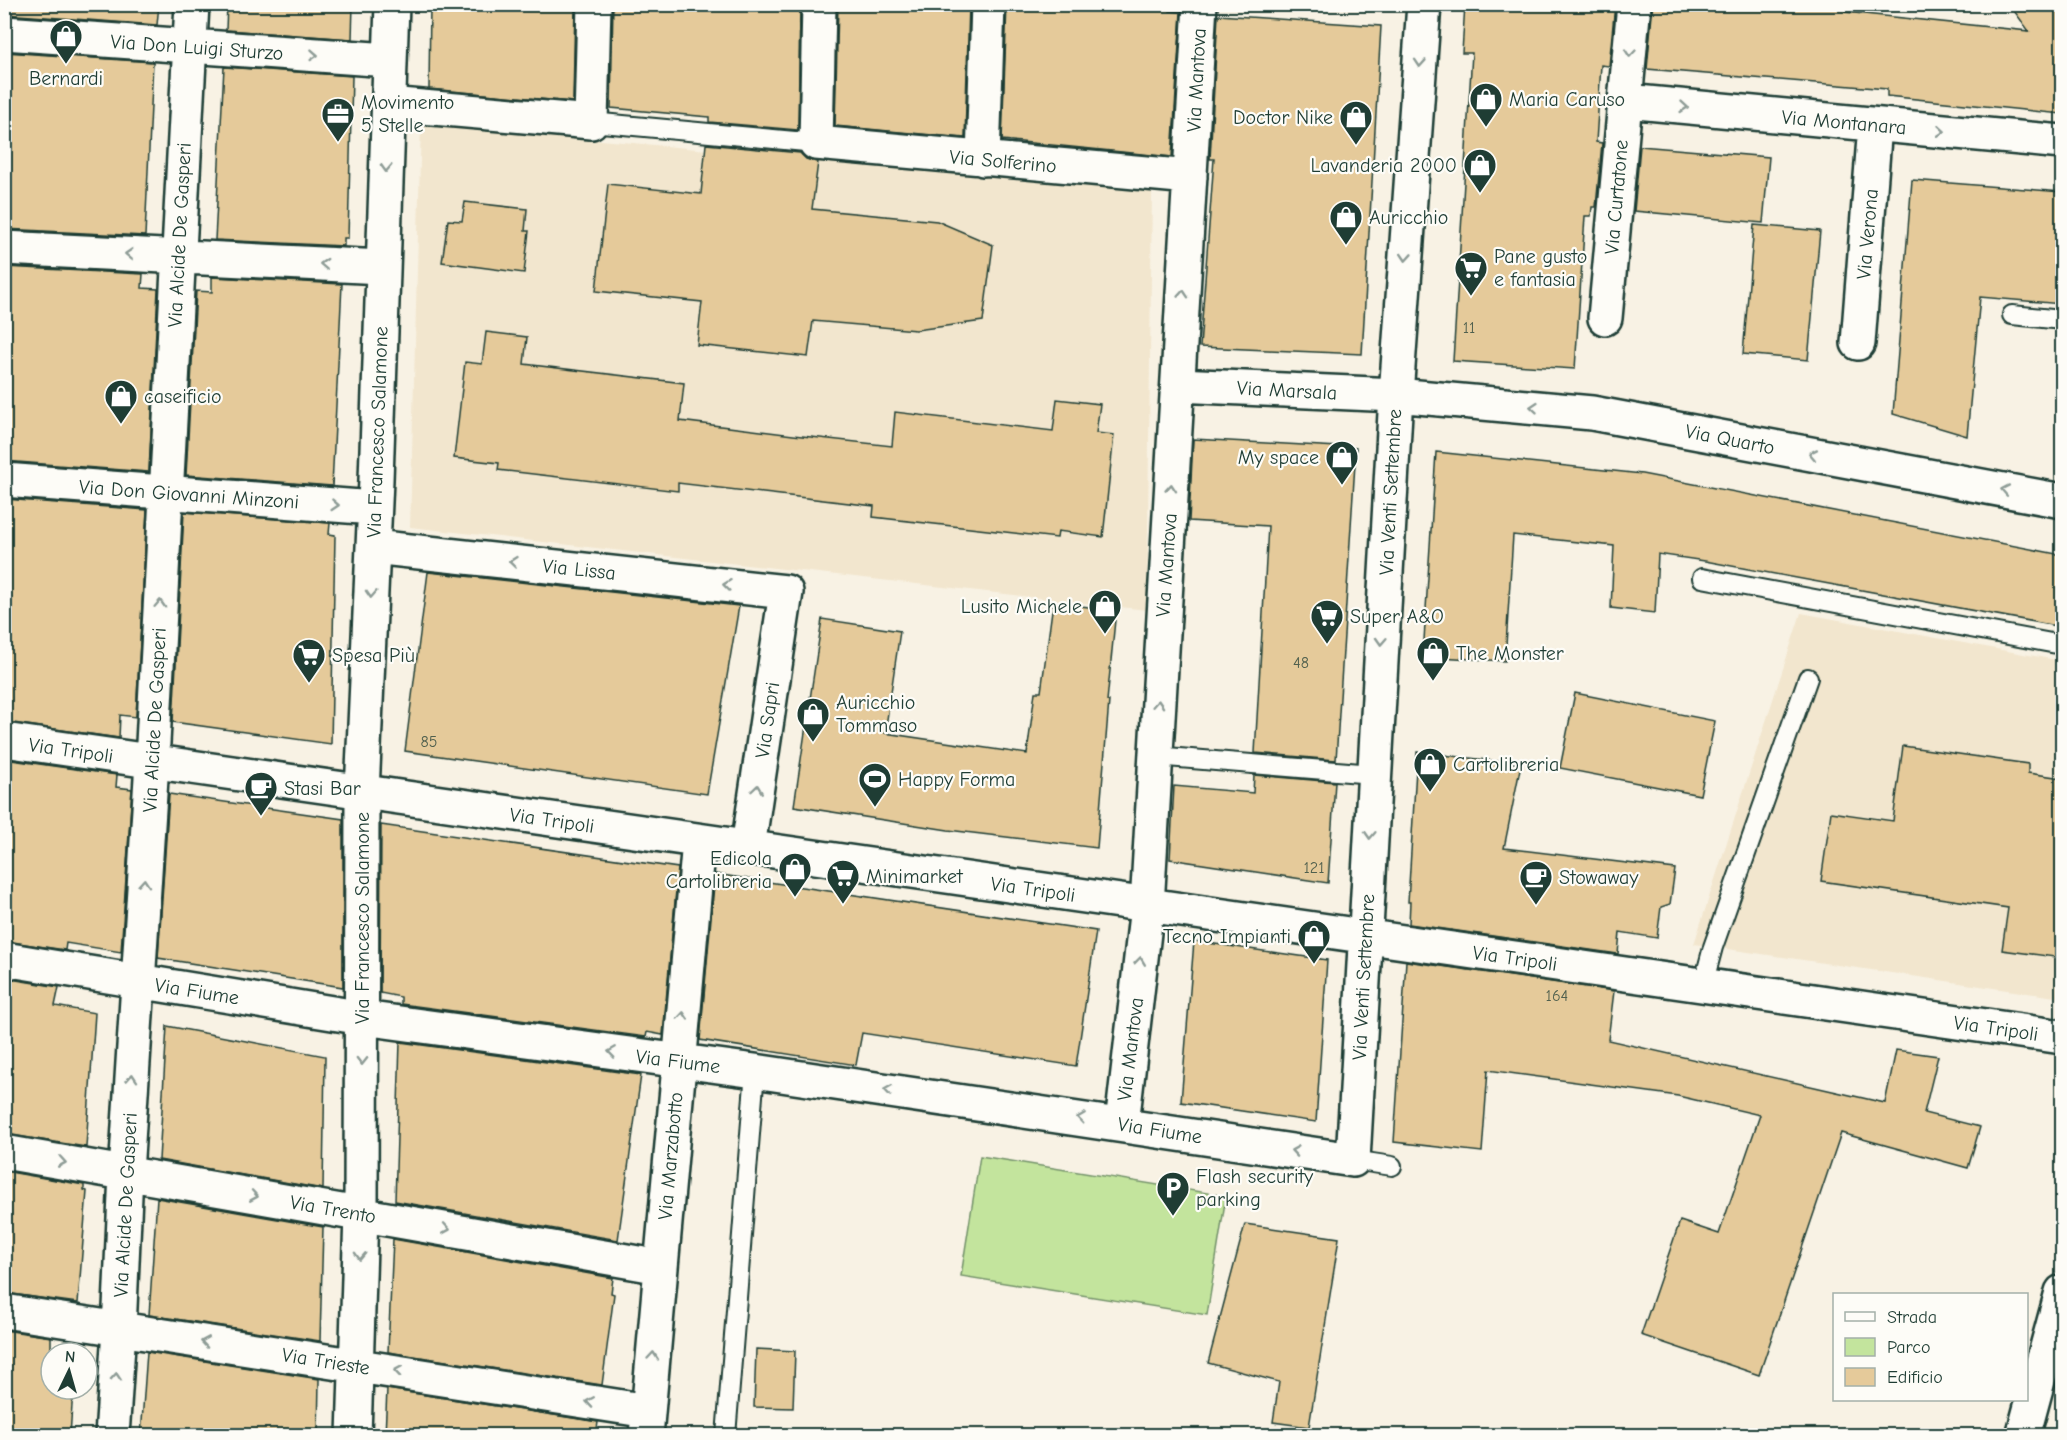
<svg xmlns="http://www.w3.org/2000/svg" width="2067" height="1440" font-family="'Comic Neue',sans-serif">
  <rect width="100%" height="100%" fill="#f8f2e4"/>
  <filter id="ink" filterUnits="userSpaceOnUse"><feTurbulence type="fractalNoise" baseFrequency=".0167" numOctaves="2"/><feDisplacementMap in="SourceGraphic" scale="12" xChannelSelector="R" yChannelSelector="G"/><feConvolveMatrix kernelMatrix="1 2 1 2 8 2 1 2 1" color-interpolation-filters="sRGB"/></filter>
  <g filter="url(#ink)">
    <!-- built -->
    <path fill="#f2e6ce" d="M421,123L1152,192L1147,610L410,527Z
      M1801,613L2062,661V998L1694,944Z"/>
    <!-- green -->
    <path fill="#c3e49d" stroke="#719068" stroke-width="1.5" d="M980,1156L1226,1196L1207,1315L961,1276Z"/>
    <!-- building -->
    <path fill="#e5ca9a" stroke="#1f3d34" stroke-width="1.5" d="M4,4H159L157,25L4,14Z
      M227,4H353L352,39L226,30Z
      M430,4H575L573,102L429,89Z
      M613,4H800L798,130L709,122V117L611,108Z
      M838,4H969L965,138L835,126Z
      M1007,4H1171L1170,11L1181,12L1172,157L1002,140Z
      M1465,4H1615L1609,66L1601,65L1596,142L1602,143L1596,207H1592L1591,216H1585L1575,369L1453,361L1472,53H1462Z
      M1653,4H1845V12L2029,31L2009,4H2062V114L1887,96V89L1647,69Z
      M1218,15L1381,26L1362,354L1200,347L1214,159H1210Z
      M4,52L153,62L145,236L4,229Z
      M224,67L352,76L348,238H344V246L215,240Z
      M706,144L800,153L806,159L818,162L812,209L937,221L993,245L983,321L916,330L813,321L808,357L697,345L702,302L596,291L608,184L701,194Z
      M1640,146L1769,157L1763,223L1634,211Z
      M1912,180L2062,192V304L1980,297L1967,436L1893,414Z
      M465,202L527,209L525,231H529L524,273L442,262L448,220L462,221Z
      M1754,225L1820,231L1808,360L1743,354Z
      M4,267L143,274L142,288L158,289L149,472L4,461Z
      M212,277L342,284L332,486L186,475L196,291L212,292Z
      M486,332L527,337L524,364L684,383L680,421L793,435L892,446L895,412L1053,431L1057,399L1100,404L1096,433L1114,435L1103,537L1058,531L1057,538L873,517L874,506L678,483V491L498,470L499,463L454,458L465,362L482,364Z
      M1193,439L1356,448L1336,760L1255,753L1268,526L1189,521Z
      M1436,452L1642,474L2062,555V627L1705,561L1658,554L1655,613L1611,608L1614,546L1513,535L1505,661L1423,656Z
      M4,499L147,510L136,717L120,715L119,738L4,722Z
      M184,512L330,523L329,534L335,535L331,744L173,722Z
      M428,572L739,606L707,794L405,751Z
      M1053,603L1116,610L1107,701H1109L1097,848L948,830L794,806L822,619L900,631L885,733L1027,754L1035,692H1041Z
      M1575,693L1715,721L1700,795L1560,768Z
      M1903,746L2028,764V773L2062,778V958L2002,950L2008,908L1821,881L1831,812L1893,821Z
      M1417,752L1521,764L1504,848L1675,869L1670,904L1661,907L1657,938L1620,932L1618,954L1409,924L1410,902H1408Z
      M4,759L117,775L116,787L132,789L121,952L66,943L65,950L4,941Z
      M1254,775L1335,782L1328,883L1170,859L1174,786L1253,793Z
      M169,794L343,819V987L158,958Z
      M381,825L678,868L663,1035L647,1032L646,1037L401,1004V997L380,993Z
      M715,874L1096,931L1076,1066L862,1033L856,1065L700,1040Z
      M1194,941L1327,960L1316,1122L1181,1102Z
      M1406,961L1614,991L1608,1040L1885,1103L1896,1050L1938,1056L1924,1113L1980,1127L1968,1168L1841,1133L1759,1375L1641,1335L1680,1221L1719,1234L1760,1115L1678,1096L1488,1070L1482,1152L1394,1142Z
      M4,978L59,987L55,1006L95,1013L86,1147L4,1134Z
      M167,1026L325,1056L323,1189L159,1160Z
      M400,1042L641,1075L618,1240L395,1201Z
      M4,1171L84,1185V1190L87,1191L78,1303L4,1293Z
      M157,1198L323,1227L320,1341L149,1315Z
      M1245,1224L1339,1238L1309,1427L1273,1422L1279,1382L1208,1363Z
      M393,1239L613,1278L611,1293L614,1294L602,1385L388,1352Z
      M4,1330L51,1337V1389H73L70,1436H4Z
      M756,1349L795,1351L793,1408L754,1407Z
      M147,1352L319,1379L318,1436H141Z
      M387,1389L598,1422L596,1436H385Z"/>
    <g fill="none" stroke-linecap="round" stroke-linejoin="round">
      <!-- lane casing -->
      <g stroke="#1f3d34" stroke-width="22">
        <path id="lane" d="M591,122L816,143
          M2012,315L2062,320
          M1702,578L2062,645
          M1155,756L1373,774
          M1703,985L1713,947L1808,678
          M1353,1160L1392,1166
          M726,1436L755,1071"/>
      </g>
      <!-- street casing -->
      <g stroke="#1f3d34" stroke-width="38">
        <path id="street" d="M819,4L816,143L1190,177
          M4,33L389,60
          M1626,101L2062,142
          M388,104L591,122L594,4
          M983,159L988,4
          M4,248L382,267
          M1605,318L1634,4
          M1858,343L1875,125
          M1178,385L1396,395L1592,413L2062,501
          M4,480L374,508
          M373,547L786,592L748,847
          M4,740L2062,1037
          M4,959L363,1018L755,1071L1353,1160L1396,395L1424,4
          M1122,1124L1147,906L1200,4
          M4,1152L661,1267
          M4,1311L648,1411
          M112,1436L119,1330L126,1173L152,762L192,4
          M354,1436L361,1214L362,792L376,480L392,4
          M646,1436L699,841
          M2023,1436L2062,1292"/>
      </g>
      <!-- lane -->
      <use href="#lane" stroke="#fdfcf7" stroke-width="18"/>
      <!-- street -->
      <use href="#street" stroke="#fdfcf7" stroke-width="33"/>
    </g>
    <!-- one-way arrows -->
    <defs><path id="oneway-chevron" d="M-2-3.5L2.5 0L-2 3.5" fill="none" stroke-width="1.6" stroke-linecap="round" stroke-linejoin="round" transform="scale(1.5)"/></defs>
    <g stroke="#8e9c96">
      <use href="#oneway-chevron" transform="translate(1630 53) rotate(95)"/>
      <use href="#oneway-chevron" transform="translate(314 55) rotate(4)"/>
      <use href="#oneway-chevron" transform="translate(1420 63) rotate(94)"/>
      <use href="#oneway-chevron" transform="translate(1684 107) rotate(5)"/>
      <use href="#oneway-chevron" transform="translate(1941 131) rotate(5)"/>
      <use href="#oneway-chevron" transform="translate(386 168) rotate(92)"/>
      <use href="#oneway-chevron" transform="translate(129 254) rotate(-177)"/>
      <use href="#oneway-chevron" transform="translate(1406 257) rotate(94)"/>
      <use href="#oneway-chevron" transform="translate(324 264) rotate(-177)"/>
      <use href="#oneway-chevron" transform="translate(1183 294) rotate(-86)"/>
      <use href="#oneway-chevron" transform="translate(1534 407) rotate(-175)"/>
      <use href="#oneway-chevron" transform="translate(1813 454) rotate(-169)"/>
      <use href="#oneway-chevron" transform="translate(1171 488) rotate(-86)"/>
      <use href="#oneway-chevron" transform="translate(2005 490) rotate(-169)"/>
      <use href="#oneway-chevron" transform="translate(335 505) rotate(4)"/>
      <use href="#oneway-chevron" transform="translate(513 562) rotate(-174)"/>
      <use href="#oneway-chevron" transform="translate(727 585) rotate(-174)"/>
      <use href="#oneway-chevron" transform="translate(371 594) rotate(93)"/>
      <use href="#oneway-chevron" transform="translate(160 604) rotate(-87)"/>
      <use href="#oneway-chevron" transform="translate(1381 641) rotate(93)"/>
      <use href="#oneway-chevron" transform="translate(1158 704) rotate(-87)"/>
      <use href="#oneway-chevron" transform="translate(757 789) rotate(-82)"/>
      <use href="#oneway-chevron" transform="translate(1370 835) rotate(93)"/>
      <use href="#oneway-chevron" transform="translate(144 883) rotate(-86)"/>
      <use href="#oneway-chevron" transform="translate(1140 961) rotate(-83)"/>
      <use href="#oneway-chevron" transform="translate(683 1016) rotate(-85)"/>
      <use href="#oneway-chevron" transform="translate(612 1052) rotate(-172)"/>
      <use href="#oneway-chevron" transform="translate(362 1061) rotate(91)"/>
      <use href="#oneway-chevron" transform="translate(132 1078) rotate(-86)"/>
      <use href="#oneway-chevron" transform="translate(888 1090) rotate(-172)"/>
      <use href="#oneway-chevron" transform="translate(1081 1118) rotate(-172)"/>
      <use href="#oneway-chevron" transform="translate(1295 1151) rotate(-171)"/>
      <use href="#oneway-chevron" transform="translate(62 1162) rotate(10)"/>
      <use href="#oneway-chevron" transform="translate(254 1196) rotate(10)"/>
      <use href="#oneway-chevron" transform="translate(446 1229) rotate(10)"/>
      <use href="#oneway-chevron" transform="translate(360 1256) rotate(92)"/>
      <use href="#oneway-chevron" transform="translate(205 1342) rotate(-171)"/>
      <use href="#oneway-chevron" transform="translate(653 1356) rotate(-85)"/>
      <use href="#oneway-chevron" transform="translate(398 1371) rotate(-171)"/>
      <use href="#oneway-chevron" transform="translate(116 1377) rotate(-86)"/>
      <use href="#oneway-chevron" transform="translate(590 1402) rotate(-171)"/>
    </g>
  </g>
  <!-- icons -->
  <defs>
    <g id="shop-pin" transform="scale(1.725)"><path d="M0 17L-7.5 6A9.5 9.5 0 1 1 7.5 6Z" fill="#1f3d34" stroke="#fdfcf7"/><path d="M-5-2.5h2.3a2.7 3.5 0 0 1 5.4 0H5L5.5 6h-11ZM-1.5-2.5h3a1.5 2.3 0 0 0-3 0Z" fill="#fff"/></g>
    <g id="office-pin" transform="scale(1.725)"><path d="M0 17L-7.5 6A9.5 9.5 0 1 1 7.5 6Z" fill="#1f3d34" stroke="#fdfcf7"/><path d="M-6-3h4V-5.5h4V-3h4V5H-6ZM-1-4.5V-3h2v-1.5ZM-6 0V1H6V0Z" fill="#fff"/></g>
    <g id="supermarket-pin" transform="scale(1.725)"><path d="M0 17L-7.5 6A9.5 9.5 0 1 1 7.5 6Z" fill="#1f3d34" stroke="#fdfcf7"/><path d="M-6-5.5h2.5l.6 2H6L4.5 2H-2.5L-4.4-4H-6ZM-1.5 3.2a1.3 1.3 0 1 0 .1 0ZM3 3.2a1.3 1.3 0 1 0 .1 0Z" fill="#fff"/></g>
    <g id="stadium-pin" transform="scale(1.725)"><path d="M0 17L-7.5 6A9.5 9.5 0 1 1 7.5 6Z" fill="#1f3d34" stroke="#fdfcf7"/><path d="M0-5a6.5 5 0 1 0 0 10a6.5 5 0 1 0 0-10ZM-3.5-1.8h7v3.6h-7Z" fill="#fff"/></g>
    <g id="cafe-pin" transform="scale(1.725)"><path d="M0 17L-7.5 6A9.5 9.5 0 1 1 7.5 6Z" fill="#1f3d34" stroke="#fdfcf7"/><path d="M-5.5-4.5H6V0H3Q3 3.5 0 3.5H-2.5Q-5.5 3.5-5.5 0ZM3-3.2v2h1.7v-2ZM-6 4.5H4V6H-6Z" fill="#fff"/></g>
    <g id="parking-pin" transform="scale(1.725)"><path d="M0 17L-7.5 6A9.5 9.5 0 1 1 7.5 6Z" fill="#1f3d34" stroke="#fdfcf7"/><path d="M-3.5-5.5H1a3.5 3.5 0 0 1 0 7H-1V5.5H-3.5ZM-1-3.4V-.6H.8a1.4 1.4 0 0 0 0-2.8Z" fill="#fff"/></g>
  </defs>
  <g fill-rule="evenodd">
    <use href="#shop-pin" x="66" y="36"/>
    <use href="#shop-pin" x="1486" y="99"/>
    <use href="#office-pin" x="338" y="114"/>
    <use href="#shop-pin" x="1356" y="117"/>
    <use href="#shop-pin" x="1480" y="165"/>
    <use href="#shop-pin" x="1346" y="217"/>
    <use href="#supermarket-pin" x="1471" y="268"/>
    <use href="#shop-pin" x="121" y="396"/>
    <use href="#shop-pin" x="1342" y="457"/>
    <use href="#shop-pin" x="1105" y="606"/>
    <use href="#supermarket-pin" x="1327" y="616"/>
    <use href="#shop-pin" x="1433" y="653"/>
    <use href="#supermarket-pin" x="309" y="655"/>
    <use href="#shop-pin" x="813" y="714"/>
    <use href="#shop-pin" x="1430" y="764"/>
    <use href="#stadium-pin" x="875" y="779"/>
    <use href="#cafe-pin" x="261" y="788"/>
    <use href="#shop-pin" x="795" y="869"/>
    <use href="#supermarket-pin" x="843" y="876"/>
    <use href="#cafe-pin" x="1536" y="877"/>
    <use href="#shop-pin" x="1314" y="936"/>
    <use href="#parking-pin" x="1173" y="1188"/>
  </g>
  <g text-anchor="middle" stroke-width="4.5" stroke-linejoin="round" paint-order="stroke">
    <!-- number labels -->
    <g font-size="16" fill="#50604e">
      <text x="1469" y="333">11</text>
      <text x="1301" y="668">48</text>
      <text x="429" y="747">85</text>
      <text x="1314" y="873">121</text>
      <text x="1557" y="1001">164</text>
    </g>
    <!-- street labels -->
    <g font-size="20" fill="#1f3d34" stroke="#fdfcf7">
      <text transform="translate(197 47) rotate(4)" y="7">Via Don Luigi Sturzo</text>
      <text transform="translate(1196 80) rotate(-87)" y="7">Via Mantova</text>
      <text transform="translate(1844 122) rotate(5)" y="7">Via Montanara</text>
      <text transform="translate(1003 161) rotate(5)" y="7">Via Solferino</text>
      <text transform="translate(1616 197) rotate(-85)" y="7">Via Curtatone</text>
      <text transform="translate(1867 234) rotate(-85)" y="7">Via Verona</text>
      <text transform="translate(179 235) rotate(-87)" y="7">Via Alcide De Gasperi</text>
      <text transform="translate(1287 390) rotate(3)" y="7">Via Marsala</text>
      <text transform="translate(377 432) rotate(-88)" y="7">Via Francesco Salamone</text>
      <text transform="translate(1730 439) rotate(11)" y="7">Via Quarto</text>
      <text transform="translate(1390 492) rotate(-87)" y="7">Via Venti Settembre</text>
      <text transform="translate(189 494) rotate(4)" y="7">Via Don Giovanni Minzoni</text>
      <text transform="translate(1166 565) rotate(-86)" y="7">Via Mantova</text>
      <text transform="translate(579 569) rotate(6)" y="7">Via Lissa</text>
      <text transform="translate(154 720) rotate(-87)" y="7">Via Alcide De Gasperi</text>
      <text transform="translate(767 720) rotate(-82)" y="7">Via Sapri</text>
      <text transform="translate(71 750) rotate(8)" y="7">Via Tripoli</text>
      <text transform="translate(552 820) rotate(8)" y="7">Via Tripoli</text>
      <text transform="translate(1033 889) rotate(8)" y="7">Via Tripoli</text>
      <text transform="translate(362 918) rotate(-90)" y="7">Via Francesco Salamone</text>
      <text transform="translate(1515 958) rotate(8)" y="7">Via Tripoli</text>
      <text transform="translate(1363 977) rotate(-87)" y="7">Via Venti Settembre</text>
      <text transform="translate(197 991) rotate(9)" y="7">Via Fiume</text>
      <text transform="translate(1996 1028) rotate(8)" y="7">Via Tripoli</text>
      <text transform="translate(1130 1049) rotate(-83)" y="7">Via Mantova</text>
      <text transform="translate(678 1061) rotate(7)" y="7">Via Fiume</text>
      <text transform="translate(1160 1130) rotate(9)" y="7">Via Fiume</text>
      <text transform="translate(670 1156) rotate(-85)" y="7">Via Marzabotto</text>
      <text transform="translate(125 1205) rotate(-87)" y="7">Via Alcide De Gasperi</text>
      <text transform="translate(333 1209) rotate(10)" y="7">Via Trento</text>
      <text transform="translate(326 1361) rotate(9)" y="7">Via Trieste</text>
    </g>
    <!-- poi labels -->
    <g font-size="20" fill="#1f3d34" stroke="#fdfcf7" text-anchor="start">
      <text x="66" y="85" text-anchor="middle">Bernardi</text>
      <text x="1509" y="106">Maria Caruso</text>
      <text x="361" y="109">Movimento<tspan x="361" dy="23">5 Stelle</tspan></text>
      <text x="1333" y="124" text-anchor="end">Doctor Nike</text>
      <text x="1457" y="172" text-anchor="end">Lavanderia 2000</text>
      <text x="1369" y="224">Auricchio</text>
      <text x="1494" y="263">Pane gusto<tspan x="1494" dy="23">e fantasia</tspan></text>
      <text x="144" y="403">caseificio</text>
      <text x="1319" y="464" text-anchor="end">My space</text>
      <text x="1082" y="613" text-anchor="end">Lusito Michele</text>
      <text x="1350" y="623">Super A&amp;O</text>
      <text x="1456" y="660">The Monster</text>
      <text x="332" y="662">Spesa Più</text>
      <text x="836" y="709">Auricchio<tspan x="836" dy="23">Tommaso</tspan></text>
      <text x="1453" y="771">Cartolibreria</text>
      <text x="898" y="786">Happy Forma</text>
      <text x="284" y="795">Stasi Bar</text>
      <text x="772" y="865" text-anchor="end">Edicola<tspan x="772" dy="23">Cartolibreria</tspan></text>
      <text x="866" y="883">Minimarket</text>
      <text x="1559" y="884">Stowaway</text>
      <text x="1291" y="943" text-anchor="end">Tecno Impianti</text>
      <text x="1196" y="1183">Flash security<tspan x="1196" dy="23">parking</tspan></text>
    </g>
  </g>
  <!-- margin -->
  <rect width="2067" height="1440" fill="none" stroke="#fdfcf7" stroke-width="24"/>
  <rect x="12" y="12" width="2043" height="1416" fill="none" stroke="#1f3d34" stroke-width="2" filter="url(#ink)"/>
  <!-- legend -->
  <rect x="1833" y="1293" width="195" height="108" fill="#fdfcf7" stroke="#a4b0a9" stroke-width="1.5"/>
  <rect x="1845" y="1312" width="30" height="9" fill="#fdfcf7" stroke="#a4b0a9" stroke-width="1.5"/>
  <text x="1887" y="1323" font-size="18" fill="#1f3d34">Strada</text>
  <rect x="1845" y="1338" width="30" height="18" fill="#c3e49d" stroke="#a4b0a9" stroke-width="1.5"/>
  <text x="1887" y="1353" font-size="18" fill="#1f3d34">Parco</text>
  <rect x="1845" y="1368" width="30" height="18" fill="#e5ca9a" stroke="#a4b0a9" stroke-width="1.5"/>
  <text x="1887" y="1383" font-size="18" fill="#1f3d34">Edificio</text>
  <!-- north arrow -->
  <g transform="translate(69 1371) rotate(5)"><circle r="28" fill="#fdfcf7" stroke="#a4b0a9" stroke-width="1.5"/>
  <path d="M0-4.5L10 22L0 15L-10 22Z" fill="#1f3d34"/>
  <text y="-9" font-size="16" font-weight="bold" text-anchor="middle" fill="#1f3d34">N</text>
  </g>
</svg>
